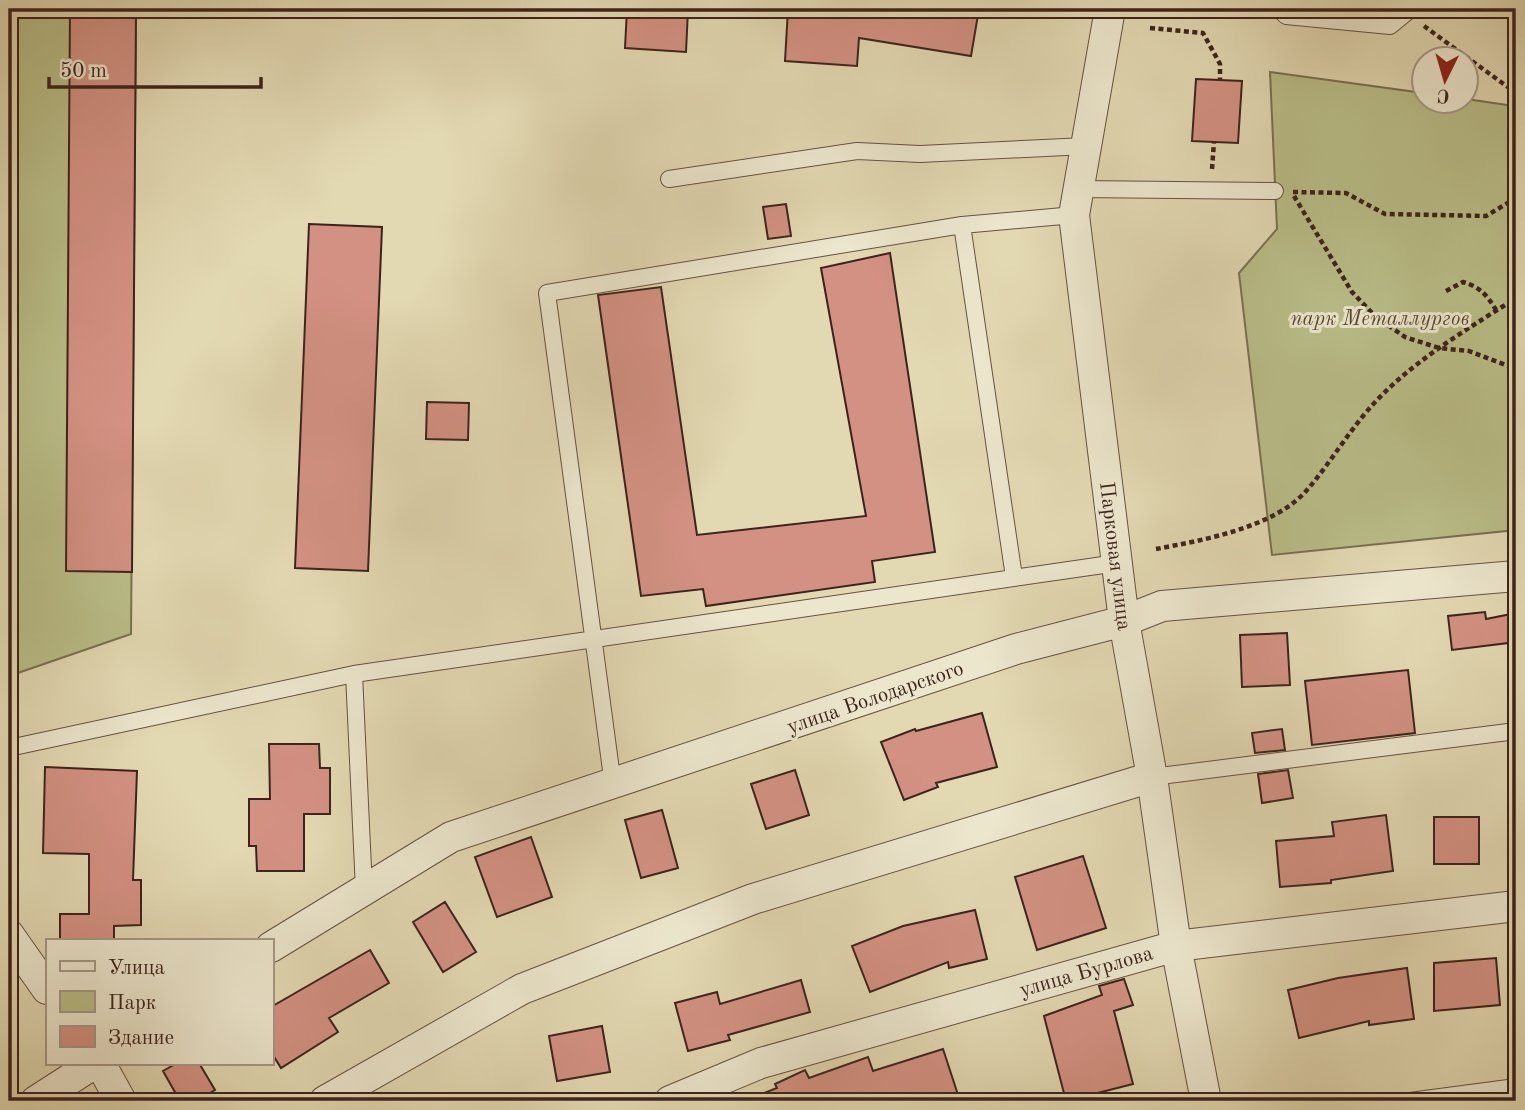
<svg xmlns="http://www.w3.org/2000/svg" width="1525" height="1110" font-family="'Old Standard TT',serif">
  <rect width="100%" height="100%" fill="#e2d8b2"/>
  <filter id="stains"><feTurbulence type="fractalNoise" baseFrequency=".00286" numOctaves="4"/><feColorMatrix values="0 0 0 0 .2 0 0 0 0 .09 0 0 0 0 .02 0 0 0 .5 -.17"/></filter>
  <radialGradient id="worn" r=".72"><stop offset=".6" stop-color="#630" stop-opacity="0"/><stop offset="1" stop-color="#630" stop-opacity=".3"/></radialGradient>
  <!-- green -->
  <path fill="#b9bd88" stroke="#7a7052" stroke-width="2" d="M9,9H136L131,634L9,676Z
    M1270,72L1423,93L1424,102H1466V99L1507,105L1516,100V530L1272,555L1239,273L1277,229Z"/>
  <!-- building -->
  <path fill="#d39183" stroke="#3c241c" stroke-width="2" d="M70,9H136L132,572L66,571Z
    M627,9H688L686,52L625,48Z
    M788,9H979L971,56L859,38L857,66L785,61Z
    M1196,79L1242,81L1238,143L1192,141Z
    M786,204L791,236L768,239L763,207Z
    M309,224L382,227L368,571L295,568Z
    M890,253L935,552L872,561L875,582L706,606L703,589L641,596L598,295L661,287L697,535L866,516L821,268Z
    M427,402L469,403L468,440L426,439Z
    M1485,612L1486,619L1516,613V642L1452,650L1448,616Z
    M1287,633L1290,685L1242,687L1240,635Z
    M1408,670L1415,733L1312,745L1305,681Z
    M982,713L997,767L936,783L938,787L904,800L881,742L915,729L916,731Z
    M1282,729L1285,750L1255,753L1252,733Z
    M269,744H319L320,768H330V814H304V871H257L256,846H249V799H270Z
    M45,767L137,771L133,880H141V925L114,926V940H60V914H89V854L43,853Z
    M795,770L809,815L766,829L751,784Z
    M1288,770L1293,798L1262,803L1258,774Z
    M662,810L678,868L641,878L625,820Z
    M1386,815L1393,871L1331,880V883L1280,887L1276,841L1334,836L1332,822Z
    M1434,817H1479V864H1434Z
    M531,837L552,897L497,917L475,857Z
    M1083,856L1106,928L1037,950L1015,877Z
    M445,902L476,952L443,972L413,922Z
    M975,910L987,959L949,968L948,962L870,992L852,946L903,926Z
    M370,950L389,983L329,1018L338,1032L281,1068L271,1052V1007Z
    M1496,958L1500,1005L1434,1011V963Z
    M1407,968L1414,1019L1369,1025V1021L1299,1038L1288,990L1338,978Z
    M1124,979L1133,1005L1114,1011L1133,1084L1066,1101L1044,1016L1102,995L1099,986Z
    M801,980L810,1012L728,1035L730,1040L688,1051L675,1003L717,992L720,1004Z
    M602,1026L610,1072L557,1081L549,1036Z
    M943,1049L960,1101H751V1098L777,1088L775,1084L805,1070L809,1078L868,1057L873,1071Z
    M177,1063H199L215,1090L196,1101H180L163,1071Z"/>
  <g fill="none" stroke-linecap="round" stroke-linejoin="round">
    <!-- service casing -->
    <g stroke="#665142" stroke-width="18">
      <path id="service" d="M1279,9L1286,16L1390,26L1406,13V9
        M669,179L857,151L920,154L1086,146
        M1079,189L1275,191
        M962,225L1074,215
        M354,674L364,890
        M9,748L354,674L1117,563
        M1152,777L1516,731
        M613,785L547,293L962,225L1014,577
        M1410,1101L1516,1087"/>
    </g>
    <!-- minor casing -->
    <g stroke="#665142" stroke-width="32">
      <path id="minor" d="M1110,9L1074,215L1124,621L1152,777L1176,946L1206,1101
        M9,935L47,989
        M271,947L451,837L1016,649L1124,621L1162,606L1516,576
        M100,1063L121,1101
        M36,1101L95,1063
        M325,1101L522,989L753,899L1152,777
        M670,1101L761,1063L1176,946L1516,906"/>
    </g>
    <!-- path -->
    <path stroke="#3c241c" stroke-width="4.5" stroke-dasharray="5 3.5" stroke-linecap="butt" d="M1152,12L1175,9
      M1424,26L1516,93
      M1150,28L1203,33L1220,64V81
      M1212,169L1214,142
      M1293,192L1346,193L1385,214L1486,216L1516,198
      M1294,196L1352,292L1375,316L1405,337L1439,348L1469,351L1516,369
      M1446,291L1463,282C1480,287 1487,295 1496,310
      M1156,549C1203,540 1274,528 1307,490C1333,460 1354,422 1383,394C1421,356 1471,327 1516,298"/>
    <!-- service -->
    <use href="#service" stroke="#ece6cd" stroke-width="16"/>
    <!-- minor -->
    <use href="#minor" stroke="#ece6cd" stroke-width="30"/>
  </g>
  <g text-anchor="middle" stroke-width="6" stroke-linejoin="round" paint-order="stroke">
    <!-- park labels -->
    <g font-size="21" font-style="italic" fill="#5b4a37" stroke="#ece6cd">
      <text x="1380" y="325">парк Металлургов</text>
    </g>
    <!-- street labels -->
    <g font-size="21" fill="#3c241c" stroke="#ece6cd">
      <text transform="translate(1116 556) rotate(83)" y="7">Парковая улица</text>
      <text transform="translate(875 697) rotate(-19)" y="7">улица Володарского</text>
      <text transform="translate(1086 971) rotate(-16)" y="7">улица Бурлова</text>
    </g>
  </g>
  <!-- margin -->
  <rect width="1525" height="1110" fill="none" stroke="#e2d8b2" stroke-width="35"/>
  <rect x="10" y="10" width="1504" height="1089" fill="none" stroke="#3c241c" stroke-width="3.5"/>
  <rect x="18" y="18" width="1490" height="1075" fill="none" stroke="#3c241c" stroke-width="2"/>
  <!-- legend -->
  <rect x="46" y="939" width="228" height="126" fill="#ece6cd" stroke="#a69886" stroke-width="2"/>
  <rect x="60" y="961" width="35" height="10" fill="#ece6cd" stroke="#a69886" stroke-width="2"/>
  <text x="108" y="974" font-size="21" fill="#3c241c">Улица</text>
  <rect x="60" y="991" width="35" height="21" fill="#b9bd88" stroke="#a69886" stroke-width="2"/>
  <text x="108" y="1009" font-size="21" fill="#3c241c">Парк</text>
  <rect x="60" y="1026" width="35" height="21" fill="#d39183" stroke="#a69886" stroke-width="2"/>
  <text x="108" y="1044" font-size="21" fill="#3c241c">Здание</text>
  <!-- north arrow -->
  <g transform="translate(1445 80) rotate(185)"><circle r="33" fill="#ece6cd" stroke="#a69886" stroke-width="2"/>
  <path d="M0-5L12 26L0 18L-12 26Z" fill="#8f2418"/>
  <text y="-10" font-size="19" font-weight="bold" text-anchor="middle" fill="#3c241c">С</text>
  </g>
  <!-- scale -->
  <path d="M49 77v10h212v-10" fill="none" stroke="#3c241c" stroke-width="3.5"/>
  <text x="60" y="77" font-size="21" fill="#3c241c" stroke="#ece6cd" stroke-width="5" paint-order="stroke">50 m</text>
  <rect width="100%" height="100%" filter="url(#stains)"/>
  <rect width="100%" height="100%" fill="url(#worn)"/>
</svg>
